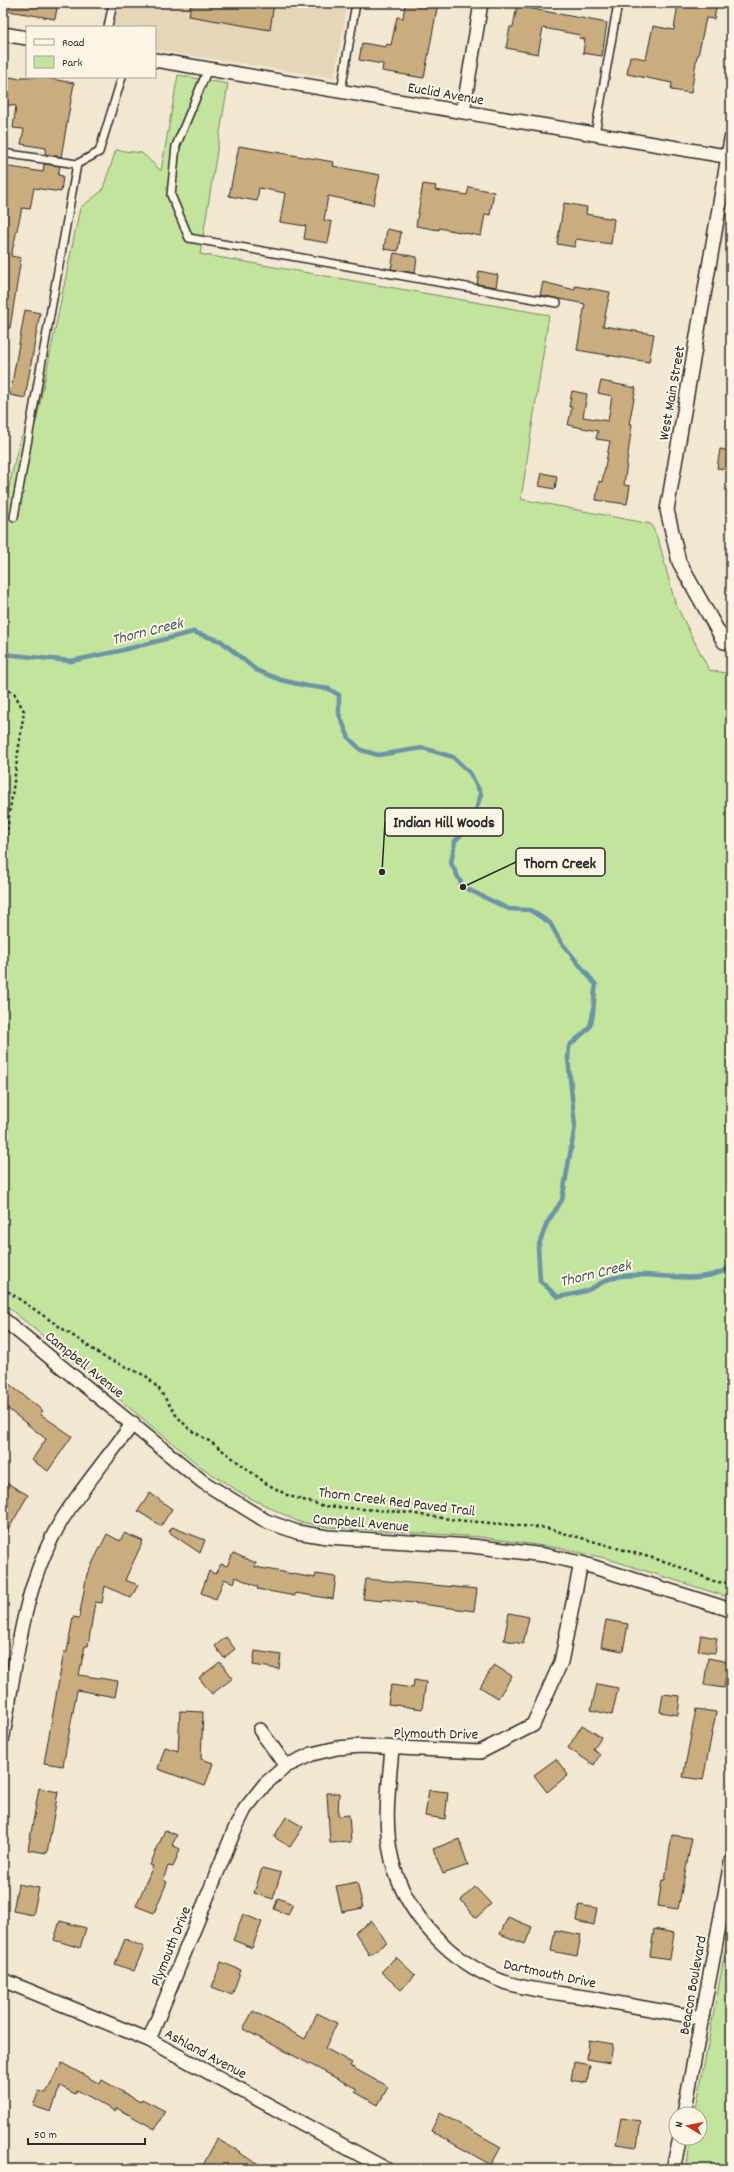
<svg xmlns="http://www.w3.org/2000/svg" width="734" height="2172" font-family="Dekko,sans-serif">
  <rect width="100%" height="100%" fill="#f2e7d1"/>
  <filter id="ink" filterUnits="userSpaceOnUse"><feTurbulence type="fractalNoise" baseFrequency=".025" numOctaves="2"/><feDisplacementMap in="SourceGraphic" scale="8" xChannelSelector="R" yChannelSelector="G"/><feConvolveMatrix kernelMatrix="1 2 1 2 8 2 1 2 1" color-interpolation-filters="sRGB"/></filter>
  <g filter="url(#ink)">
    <!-- built -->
    <path fill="#e6d6b8" d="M117,3H348L334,78L155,50V27H113Z"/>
    <!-- green -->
    <path fill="#c2e49d" stroke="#768864" d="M178,75L228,84L200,254L549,315L521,499L651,524L659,542L675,603L709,670L731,674V1598L605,1558L558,1548L480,1537L329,1527L299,1522L244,1495L201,1467L3,1303V513L20,438L36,422L80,208L102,191L116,150L142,153L161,171Z
      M731,1920V2169H685L690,2138H700V2114H695Z"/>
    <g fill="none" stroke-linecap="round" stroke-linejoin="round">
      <!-- stream -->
      <path stroke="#6a95a5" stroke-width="4.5" d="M3,654L71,661L119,651L193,632L221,641L256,670L281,680L307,686L329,689L339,695V714L349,738L361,750L378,755L423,748L453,757L470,773L481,794L471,825L455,841L451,863L463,887L509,909L530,910L550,923L560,941L596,985C593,996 595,1021 588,1029C582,1035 575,1040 569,1046L568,1059L575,1126L562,1200L547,1223L538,1247L540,1281L558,1297C567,1295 577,1294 585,1291C595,1288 603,1280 613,1278C652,1268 695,1289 731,1267"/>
    </g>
    <!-- building -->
    <path fill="#caad7f" stroke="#2b2b2b" d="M3,3H58L55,19L3,10Z
      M191,3H274L270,30L189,16Z
      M405,3H438L424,78L382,71L383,64L359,60L362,43L386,47L387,44L391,45L397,17L403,18Z
      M678,3H717L714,19L706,18L698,56H697L691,93L671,90L672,83L627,74L630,56L646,59L653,26L674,30Z
      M517,6L607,23L602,56L583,53L585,39L579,38L580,35L543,28L538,54L506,48L510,27H513Z
      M3,76L21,79V77H40L74,83L61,157L45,154L46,148L21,144L24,129L13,128L16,106L3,104Z
      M239,146L334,162L333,166L380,175L373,205L328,196L324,220L332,222L328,243L304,239L306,226L280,222L285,193L259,188L257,201L229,196Z
      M44,164L60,166L58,175L63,176L61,192L34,188L30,209L22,208L11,256L21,258L10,328H3V166L43,172Z
      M423,184L436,186L435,190L467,195L469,187L494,192L490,215L485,214L481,236L439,228V230L416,226Z
      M564,203L587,207L586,214L614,219L611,244L576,239L575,247L557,244Z
      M387,229L401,232L398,251L384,249Z
      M394,253L417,257L415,273L391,269Z
      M479,271L498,275L496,287L477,284Z
      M543,282L575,290V286L610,292L603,326L654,334L649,362L577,350L585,304L540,295Z
      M25,310L40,313L25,398L10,395Z
      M601,381L636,388L629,424H632L624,485L630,486L627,504L596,500L599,481L602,482L610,441L596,439L598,431L568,425L572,407H569L572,391L587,394L583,417L608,421L612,396L598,393Z
      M720,449L731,451V470L717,468Z
      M542,473L557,476L555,489L539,486Z
      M3,1379L43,1411L40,1414L72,1436L48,1471L32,1460L46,1439L3,1405Z
      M3,1481L28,1495L3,1539Z
      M150,1493L172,1509L161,1526L138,1511Z
      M172,1527L205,1540L200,1553L169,1532Z
      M124,1533L143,1541L125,1580L138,1585L131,1598L105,1586L102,1603L95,1602L88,1646H85L79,1675L118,1681L115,1697L77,1690L63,1766L44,1763L64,1652H67L73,1617L79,1618L87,1574L107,1534L120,1541Z
      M233,1553L256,1563L255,1567L315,1578L316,1574L336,1577L333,1599L295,1593V1596L257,1589L258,1587L236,1577L234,1583L224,1579L216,1599L201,1593L209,1571L215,1574L221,1564L227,1566Z
      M366,1579L477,1589L474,1611L382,1599V1601L363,1599Z
      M509,1613L529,1617L523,1644L504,1640Z
      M606,1620L628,1624L623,1651L601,1647Z
      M701,1635L717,1638L715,1653L698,1651Z
      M226,1637L235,1649L224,1658L215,1646Z
      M255,1651L281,1655L279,1669L253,1665Z
      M708,1658L728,1662L724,1688L704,1685Z
      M220,1662L233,1678L212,1694L199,1678Z
      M494,1665L512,1676L498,1698L480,1687Z
      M414,1680L426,1682L422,1709L388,1704L391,1685L413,1688Z
      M597,1684L618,1688L612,1715L591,1710Z
      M663,1694L680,1696L678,1715L660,1712Z
      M696,1709L716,1712L703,1780L683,1777Z
      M180,1711L203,1712L201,1759L213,1763L205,1786L158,1769L165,1747L178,1751Z
      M582,1725L601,1737L593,1749L600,1754L594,1765L568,1748Z
      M556,1759L568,1775L547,1792L534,1775Z
      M39,1788L58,1792L47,1853L28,1850Z
      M429,1790L448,1792L445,1819L425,1816Z
      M327,1793H339L338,1816L349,1815L351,1842L330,1843Z
      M286,1817L303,1827L290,1847L274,1837Z
      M165,1830L177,1835L172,1845L180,1849L173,1867L168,1866L163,1880L167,1882L154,1913L136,1906L153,1866L150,1865Z
      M672,1835L692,1838L678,1909L658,1906L662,1880H665Z
      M459,1839L468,1865L443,1874L433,1849Z
      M262,1868L281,1873L273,1899L254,1893Z
      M357,1882L363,1908L342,1912L336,1886Z
      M18,1884L39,1888L33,1915L13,1911Z
      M475,1887L491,1904L476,1918L461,1900Z
      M278,1898L293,1904L288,1915L274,1909Z
      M579,1905L597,1908L594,1925L576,1921Z
      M243,1914L262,1922L252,1948L233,1940Z
      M508,1917L532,1927L525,1944L500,1934Z
      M60,1921L86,1928L80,1948L54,1940Z
      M372,1921L387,1943L369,1955L355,1932Z
      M654,1929L674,1933L670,1959L650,1956Z
      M555,1930L581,1935L577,1956L551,1951Z
      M125,1939L144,1947L134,1971L115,1964Z
      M396,1957L415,1975L401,1990L381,1972Z
      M221,1962L241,1970L232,1995L212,1987Z
      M253,2011L305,2039L317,2013L337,2023L325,2048L352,2063L350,2066L388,2087L378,2105L355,2092L357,2089L243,2029Z
      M589,2040L613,2044L610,2063L587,2059Z
      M574,2062L590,2065L587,2083L571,2080Z
      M62,2063L100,2084L102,2080L140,2102L142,2099L165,2111L155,2129L117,2108L115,2111L77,2090L75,2094L60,2086L51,2112L33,2106L39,2091L46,2093Z
      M440,2113L501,2147L491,2165L431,2131Z
      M621,2118L641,2121L637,2147L616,2144Z
      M217,2139L240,2152L239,2153L268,2169H201Z"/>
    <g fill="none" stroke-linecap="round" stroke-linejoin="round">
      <!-- service casing -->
      <g stroke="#2b2b2b" stroke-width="10">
        <path id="service" d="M108,27L113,3
          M208,69L176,146L171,195L189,238L557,303
          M341,91L356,3
          M595,134L618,3
          M3,153L77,164L99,152L122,77
          M14,517L77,164"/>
      </g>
      <!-- minor casing -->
      <g stroke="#2b2b2b" stroke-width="16">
        <path id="minor" d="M3,34L27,38
          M155,60L731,157
          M463,112L481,3
          M724,642L679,562L667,510L731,139
          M3,1319L203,1482L266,1521L297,1532L327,1537L472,1546L544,1555L581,1563L731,1610
          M260,1730L286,1766
          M3,1736C16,1663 23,1582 63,1518C84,1485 110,1455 133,1423
          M392,1748C389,1785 383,1823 392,1860C405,1914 451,1963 504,1982C531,1991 562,1993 590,1998C628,2005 665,2012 703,2018
          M3,1980L149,2040L386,2169
          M149,2040L234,1831L245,1809L265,1784L286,1766L312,1754L337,1748L361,1746L480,1752L533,1725L561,1662L581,1563
          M684,2114L731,1862
          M673,2169L680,2138"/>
      </g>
      <!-- path -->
      <path stroke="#2b2b2b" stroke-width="2.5" stroke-dasharray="3 3" stroke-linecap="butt" d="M3,688L14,693L24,711L3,859
        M3,1288L104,1357L146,1376L159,1389L176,1415L189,1429L214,1444L267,1484L289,1496L324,1506L402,1512L456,1520L546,1528L670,1563L716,1582L731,1583"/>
      <!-- service -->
      <use href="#service" stroke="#fcf5e5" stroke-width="7"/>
      <!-- minor -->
      <use href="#minor" stroke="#fcf5e5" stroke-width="13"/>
    </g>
  </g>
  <g text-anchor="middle" stroke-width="4" stroke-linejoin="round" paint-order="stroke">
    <!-- street labels -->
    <g font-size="15" fill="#2b2b2b" stroke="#fcf5e5">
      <text transform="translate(446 93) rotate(10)" y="5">Euclid Avenue</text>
      <text transform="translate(671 393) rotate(-80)" y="5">West Main Street</text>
      <text transform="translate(85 1364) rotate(39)" y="5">Campbell Avenue</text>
      <text transform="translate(397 1501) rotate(7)" y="5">Thorn Creek Red Paved Trail</text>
      <text transform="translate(361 1522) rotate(5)" y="5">Campbell Avenue</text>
      <text transform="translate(436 1733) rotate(1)" y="5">Plymouth Drive</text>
      <text transform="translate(170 1946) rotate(-68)" y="5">Plymouth Drive</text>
      <text transform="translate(550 1973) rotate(12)" y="5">Dartmouth Drive</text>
      <text transform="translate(692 1985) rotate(-80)" y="5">Beacon Boulevard</text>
      <text transform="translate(206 2053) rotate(28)" y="5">Ashland Avenue</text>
    </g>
    <!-- water labels -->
    <g font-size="16" font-style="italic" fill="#45575e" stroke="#fcf5e5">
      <text transform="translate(147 630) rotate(-14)" y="6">Thorn Creek</text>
      <text transform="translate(595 1272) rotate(-14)" y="6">Thorn Creek</text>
    </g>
  </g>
  <!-- callouts -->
  <path fill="none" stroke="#2b2b2b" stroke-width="1.5" d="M382 872L385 822M463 887L516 862"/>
  <g fill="#2b2b2b" stroke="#fcf5e5" stroke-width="1.5">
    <circle cx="382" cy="872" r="4"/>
    <circle cx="463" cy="887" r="4"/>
  </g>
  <g fill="#fcf5e5" stroke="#2b2b2b" stroke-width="1.5">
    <rect x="385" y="808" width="118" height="28" rx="4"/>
    <rect x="516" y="848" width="89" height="28" rx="4"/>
  </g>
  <g font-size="16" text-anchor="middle" font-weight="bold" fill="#2b2b2b">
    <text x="444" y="827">Indian Hill Woods</text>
    <text x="560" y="868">Thorn Creek</text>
  </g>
  <!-- margin -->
  <rect width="734" height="2172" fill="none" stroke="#fcf5e5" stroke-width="16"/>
  <rect x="8" y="8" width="718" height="2156" fill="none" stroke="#2b2b2b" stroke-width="1.5" filter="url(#ink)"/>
  <!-- legend -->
  <rect x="26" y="26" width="130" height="52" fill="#fcf5e5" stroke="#a8a49b"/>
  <rect x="34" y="39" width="20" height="6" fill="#fcf5e5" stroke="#a8a49b"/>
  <text x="62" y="46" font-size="12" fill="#2b2b2b">Road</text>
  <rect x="34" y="56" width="20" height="12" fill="#c2e49d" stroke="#a8a49b"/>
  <text x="62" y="66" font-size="12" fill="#2b2b2b">Park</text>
  <!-- north arrow -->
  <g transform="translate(688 2126) rotate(280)"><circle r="19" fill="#fcf5e5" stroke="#a8a49b"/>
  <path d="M0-3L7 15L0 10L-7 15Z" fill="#c8321e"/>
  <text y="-6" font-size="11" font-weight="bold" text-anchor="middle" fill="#2b2b2b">N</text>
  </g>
  <!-- scale -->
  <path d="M28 2138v6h117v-6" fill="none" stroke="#2b2b2b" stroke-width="2"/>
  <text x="34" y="2138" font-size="12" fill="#2b2b2b" stroke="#fcf5e5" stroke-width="3" paint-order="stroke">50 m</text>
</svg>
